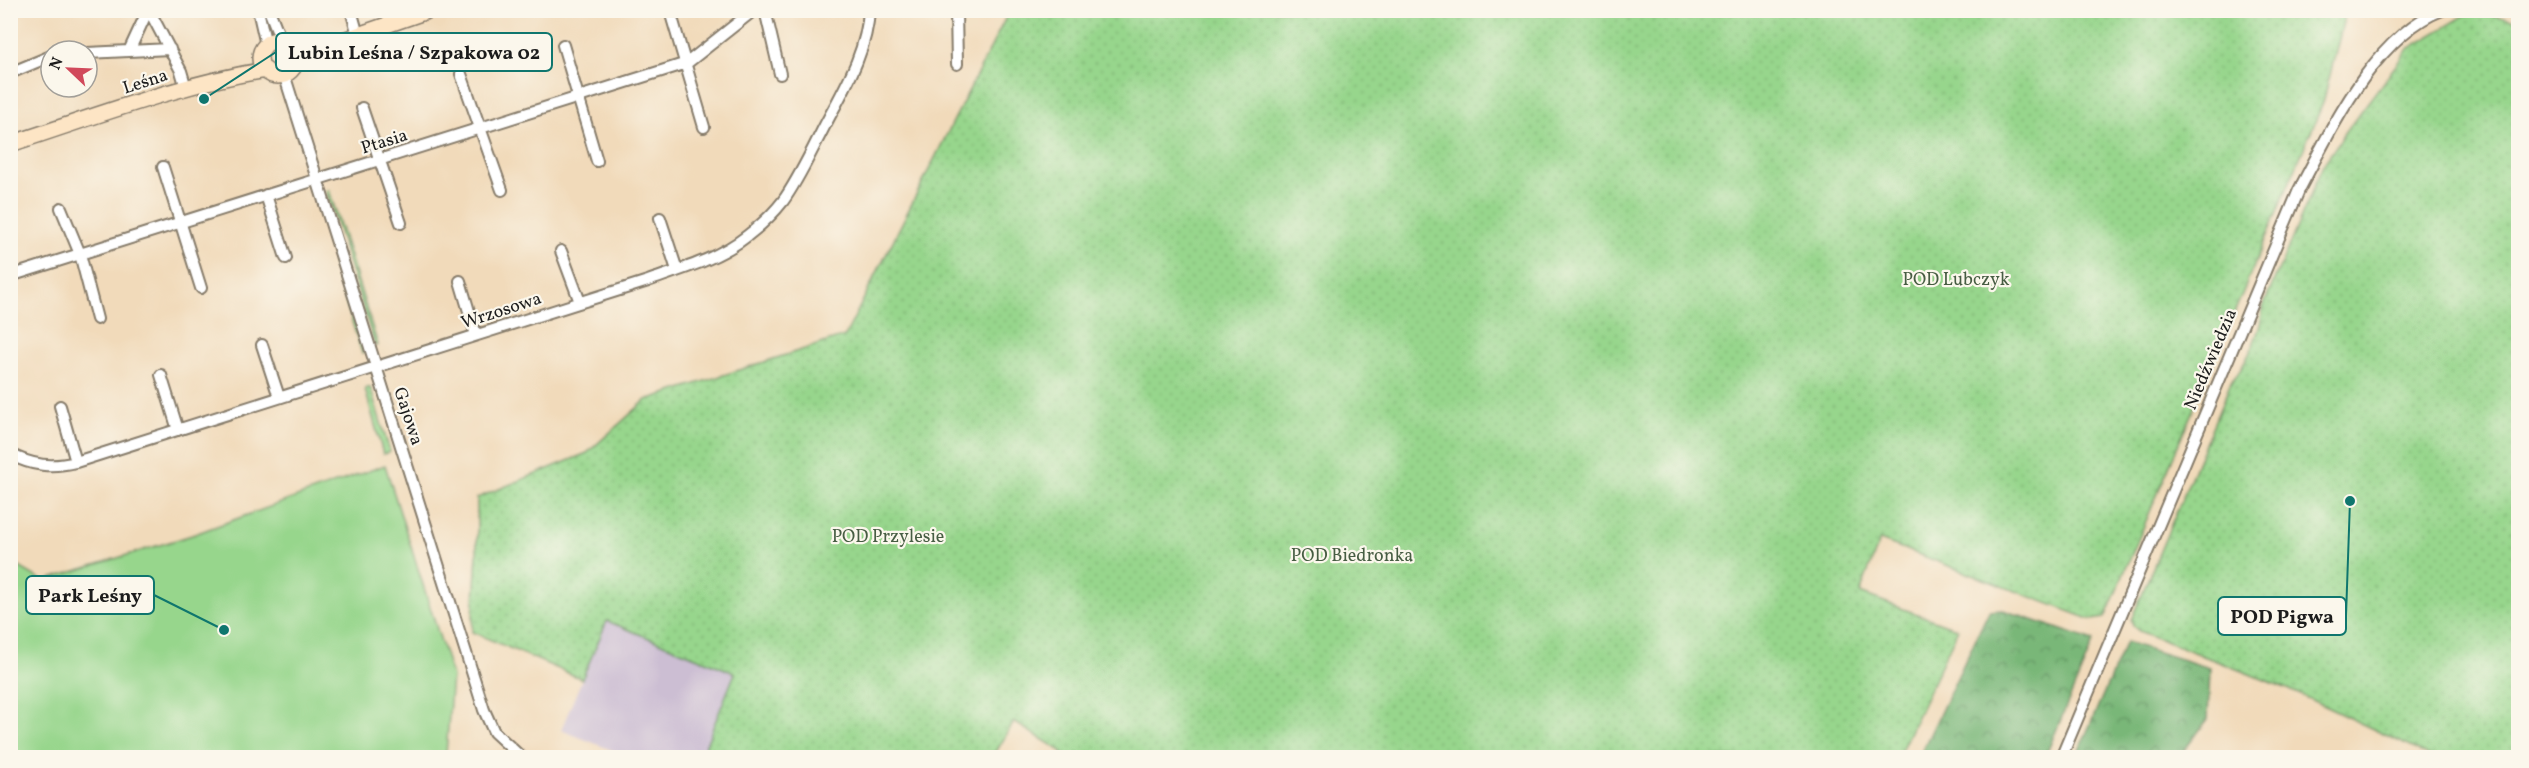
<svg xmlns="http://www.w3.org/2000/svg" width="2529" height="768" font-family="Vollkorn,serif">
  <defs>
    <pattern id="forest-crowns" width="20" height="18" patternUnits="userSpaceOnUse" patternTransform="scale(1.5)"><rect width="20" height="18" fill="#79b778"/><path d="M2 6a3 3 0 1 1 6 0M12 15a3 3 0 1 1 6 0" fill="none" stroke="#629462"/></pattern>
    <pattern id="garden-dots" width="8" height="8" patternUnits="userSpaceOnUse" patternTransform="scale(1.5)"><rect width="8" height="8" fill="#97d68c"/><path d="M2 2h.1M6 6h.1" fill="none" stroke="#82b778" stroke-width="1.8" stroke-linecap="round"/></pattern>
  </defs>
  <rect width="100%" height="100%" fill="#fbf7ec"/>
  <filter id="ink" filterUnits="userSpaceOnUse"><feTurbulence type="fractalNoise" baseFrequency=".0167" numOctaves="2"/><feDisplacementMap in="SourceGraphic" scale="12" xChannelSelector="R" yChannelSelector="G"/><feConvolveMatrix kernelMatrix="1 2 1 2 8 2 1 2 1" color-interpolation-filters="sRGB"/></filter>
  <filter id="wash" filterUnits="userSpaceOnUse"><feTurbulence type="fractalNoise" baseFrequency=".008" numOctaves="4" result="noise"/><feDisplacementMap in="SourceGraphic" scale="24" xChannelSelector="R" yChannelSelector="G"/><feGaussianBlur stdDeviation="1.35" result="paint"/><feColorMatrix in="noise" values="0 0 0 0 0 0 0 0 0 0 0 0 0 0 0 0 0 1.4 0 .05"/><feComposite in="paint" operator="in"/></filter>
  <g filter="url(#wash)">
    <rect width="100%" height="100%" fill="#f1daba"/>
    <!-- industrial -->
    <path fill="#ccbed3" d="M606,621L735,673L701,757H629L561,730Z"/>
    <!-- green -->
    <path fill="#97d68c" stroke="#5a7954" stroke-width="1.5" d="M329,190L378,345L375,346L326,191Z
      M338,260L366,352L362,353L333,262Z
      M370,387L390,452L383,454L365,389Z
      M385,465L452,676L446,754L452,757H11V562L43,581L192,535Z"/>
    <!-- forest -->
    <path fill="url(#forest-crowns)" stroke="#4a6a4a" stroke-width="1.5" d="M2003,610L2094,641L2045,757H1919L1989,611Z
      M2126,642L2210,668L2208,719L2179,757H2076Z"/>
    <!-- garden -->
    <path fill="url(#garden-dots)" stroke="#5a7954" stroke-width="1.5" d="M1009,11V10L2346,11L2323,103L2105,618L2092,620L1880,540L1860,593L1958,629L1898,757L1061,758L1063,752L1014,722L993,757H701L735,673L607,621L582,679L472,632L477,554V498L587,453L646,400L845,336Z
      M2472,11L2518,21V757H2432L2288,689L2139,631L2133,626L2131,620L2231,382C2247,364 2261,331 2263,307L2323,165L2347,130L2408,49Z"/>
  </g>
  <g filter="url(#ink)">
    <g fill="none" stroke-linecap="round" stroke-linejoin="round">
      <!-- street casing -->
      <g stroke="#867b6b" stroke-width="14">
        <path id="street" d="M149,10L181,71L186,88
          M258,10L266,45
          M269,10L281,40
          M351,10L358,35
          M765,10L780,74
          M956,10L957,64
          M670,11L704,127
          M563,45L597,161
          M129,51L148,10
          M87,53L170,49
          M10,73L51,56
          M284,74L484,710L494,732L522,758
          M461,74L502,190
          M362,108L401,223
          M163,167L201,288
          M266,195L286,258
          M61,208L80,254L97,319
          M660,218L677,270
          M561,251L580,302
          M10,276L687,63L754,10
          M460,281L476,335
          M262,345L279,397
          M161,375L178,430
          M60,406L76,462
          M10,454C32,466 52,468 76,462L648,281C682,269 718,259 747,236C760,226 773,214 783,201C798,180 809,156 821,133C840,95 867,55 869,10
          M2061,758L2299,190C2331,130 2374,36 2442,10"/>
      </g>
      <!-- secondary casing -->
      <g stroke="#867b6b" stroke-width="18">
        <path id="secondary" d="M260 58a18 18 0 1 1 36 0a18 18 0 1 1-36 0Z
          M293,48L326,46L430,10
          M10,144C94,117 179,84 266,70"/>
      </g>
      <!-- street -->
      <use href="#street" stroke="#fff" stroke-width="10"/>
      <!-- secondary -->
      <use href="#secondary" stroke="#fde5c5" stroke-width="15"/>
    </g>
  </g>
  <g text-anchor="middle" stroke-width="4.5" stroke-linejoin="round" paint-order="stroke">
    <!-- street labels -->
    <g font-size="18" fill="#1c1c1c" stroke="#fbf7ec">
      <text transform="translate(145 81) rotate(-18)" y="6">Leśna</text>
      <text transform="translate(384 141) rotate(-17)" y="6">Ptasia</text>
      <text transform="translate(501 310) rotate(-18)" y="6">Wrzosowa</text>
      <text transform="translate(2210 359) rotate(-67)" y="6">Niedźwiedzia</text>
      <text transform="translate(409 416) rotate(72)" y="6">Gajowa</text>
    </g>
    <!-- park labels -->
    <g font-size="18" fill="#475d43" stroke="#fbf7ec">
      <text x="1956" y="285">POD Lubczyk</text>
      <text x="888" y="542">POD Przylesie</text>
      <text x="1352" y="561">POD Biedronka</text>
    </g>
  </g>
  <!-- callouts -->
  <path fill="none" stroke="#0f766e" stroke-width="2" d="M204 99L276 52M224 630L154 595M2350 501L2346 616"/>
  <g fill="#0f766e" stroke="#fbf7ec" stroke-width="2">
    <circle cx="204" cy="99" r="6"/>
    <circle cx="224" cy="630" r="6"/>
    <circle cx="2350" cy="501" r="6"/>
  </g>
  <g fill="#fbf7ec" stroke="#0f766e" stroke-width="2">
    <rect x="276" y="33" width="276" height="38" rx="6"/>
    <rect x="26" y="576" width="128" height="38" rx="6"/>
    <rect x="2218" y="597" width="128" height="38" rx="6"/>
  </g>
  <g font-size="20" text-anchor="middle" font-weight="bold" fill="#1c1c1c">
    <text x="414" y="59">Lubin Leśna / Szpakowa 02</text>
    <text x="90" y="602">Park Leśny</text>
    <text x="2282" y="623">POD Pigwa</text>
  </g>
  <!-- margin -->
  <rect width="2529" height="768" fill="none" stroke="#fbf7ec" stroke-width="36"/>
  <!-- north arrow -->
  <g transform="translate(69 69) rotate(293)"><circle r="28" fill="#fbf7ec" stroke="#a29f99" stroke-width="1.5"/>
  <path d="M0-4.5L10 22L0 15L-10 22Z" fill="#d1495b"/>
  <text y="-9" font-size="16" font-weight="bold" text-anchor="middle" fill="#1c1c1c">N</text>
  </g>
</svg>
